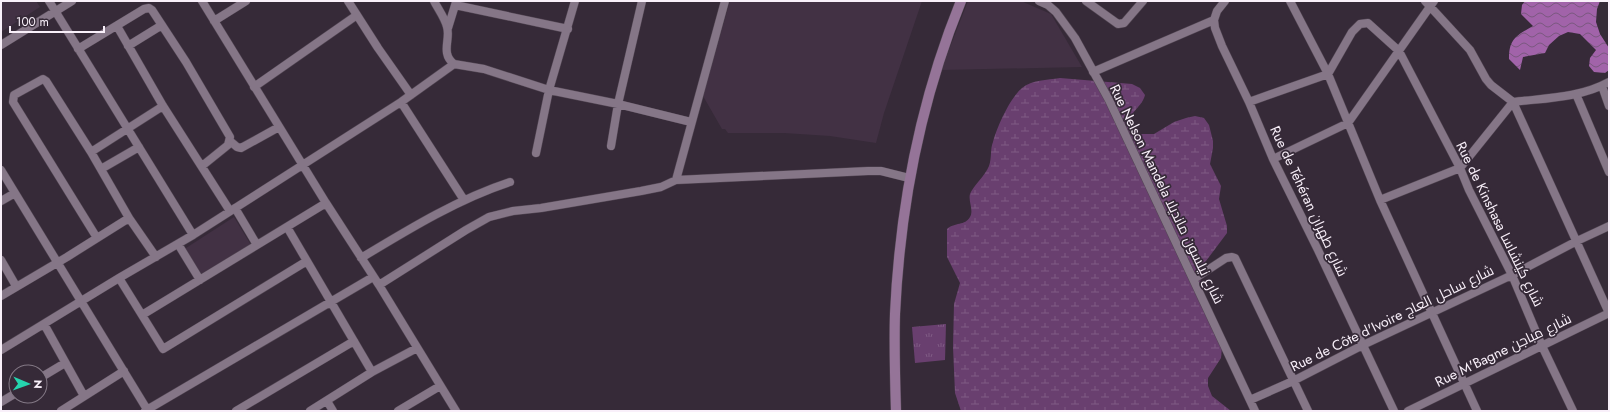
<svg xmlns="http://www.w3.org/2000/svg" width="1610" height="412" font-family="Jost,Cairo,sans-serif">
  <defs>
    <pattern id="wetland-marsh" width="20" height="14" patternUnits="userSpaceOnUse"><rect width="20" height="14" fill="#693f6f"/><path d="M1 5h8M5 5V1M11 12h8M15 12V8" fill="none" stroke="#7f5b84"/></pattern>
    <pattern id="park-tufts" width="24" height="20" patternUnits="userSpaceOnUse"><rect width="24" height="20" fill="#693f6f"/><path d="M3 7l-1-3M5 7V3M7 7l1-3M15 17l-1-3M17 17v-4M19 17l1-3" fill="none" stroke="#7f5b84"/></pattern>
    <pattern id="water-waves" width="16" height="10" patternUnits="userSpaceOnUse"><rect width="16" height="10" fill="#a163a9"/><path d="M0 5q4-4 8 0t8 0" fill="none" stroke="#7a577f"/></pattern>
  </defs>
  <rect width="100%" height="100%" fill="#362a38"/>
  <!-- built -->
  <path fill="#423144" d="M1,1H36L40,7L1,32Z
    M730,1H922L884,113L876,143L830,136L784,133H728L725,129H722L703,96Z
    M968,1H1021L1051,14L1082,67L941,70Z
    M234,217L251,245L200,277L183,250Z"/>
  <!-- wetland -->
  <path fill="url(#wetland-marsh)" d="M1060,78L1132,84L1140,88L1145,95C1141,111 1120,115 1134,134H1154L1174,122L1186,118L1195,116L1204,118L1209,125L1213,141V148L1210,164L1221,186L1219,199L1227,226V233L1203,265L1199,290L1222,347L1221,358L1208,378V386L1212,396L1231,411H961L955,393L953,347L954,304L960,283L947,257V229C955,222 965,226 970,217C974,210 968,201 970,194C973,186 985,176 989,166C992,158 990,149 993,142C997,127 1010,98 1022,88C1032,80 1047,80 1060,78Z"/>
  <!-- park -->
  <path fill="url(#park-tufts)" d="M946,324L945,360L915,363L912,327Z"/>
  <!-- water -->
  <path fill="url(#water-waves)" d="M1525,1H1600L1597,9L1596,22L1600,34L1609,48V70L1605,73L1594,72L1589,66L1590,58L1596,50L1580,34L1568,32L1559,36L1549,45L1545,53L1523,57L1520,70L1509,59C1509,39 1516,36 1533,26L1521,14L1522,5Z"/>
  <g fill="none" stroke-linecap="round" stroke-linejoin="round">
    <!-- minor casing -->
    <g stroke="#534754" stroke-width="9">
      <path id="minor" d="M49,1L193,235
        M202,1L326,203L379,285L456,411
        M348,1L378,48L411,95
        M1039,1L1048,5L1056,12L1075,38L1109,100L1255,411
        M1086,1L1118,24L1124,23L1143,1
        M1225,1L1217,11L1214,20L1215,28L1222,46L1249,102L1273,159L1318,250L1394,411
        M1290,1L1328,74L1380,200L1477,411
        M1425,1L1470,50L1486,79L1491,85L1513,102C1545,98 1580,98 1609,82
        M455,5L568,29
        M214,21L246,1
        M117,26L163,106L230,211
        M448,28L456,2
        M1,45L72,1
        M128,46L162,25
        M78,49L144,9L149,8L152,10L186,62L230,137L228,145L202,166
        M454,64L484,69L549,90L618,104L691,122
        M1093,72L1214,20
        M1602,86L1609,106
        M254,87L357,15
        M1576,94L1609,172
        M401,102L464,200
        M1249,102L1328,74L1352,32L1360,24L1368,23L1399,51L1460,168L1469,190L1512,275L1542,346L1573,411
        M230,141L237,147L241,148L279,127
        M611,146L618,104L642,1
        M91,152L163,106
        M536,153L549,90L575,1
        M1273,159L1348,123L1434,1
        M101,169L139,147
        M1,170L148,411
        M676,180L725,1
        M1380,200L1460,168L1513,102L1609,313
        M1,201L15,193
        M235,208L257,245
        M129,218L156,257
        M287,227L372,372
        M178,244L200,280
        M361,258C409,229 458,199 510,182
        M1,260L16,286
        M119,278L163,349L307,261
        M1194,279L1226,258L1232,257L1235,258L1308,411
        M379,285L466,230L489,217L513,211L541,208L641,191L661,187L676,180L868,171H881L909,178
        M1,296L67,257L129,218L91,152L46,81L43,79L14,95L13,102L97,238
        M142,315L326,203
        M44,324L84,396
        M1,350L119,278L193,235L401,102L454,64C440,53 451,39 447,27C445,18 438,9 434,1
        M40,378L65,363
        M1250,400L1293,381L1363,345L1512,275L1577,241L1609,226
        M327,401L333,411
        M1,402L16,393
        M61,411L124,371
        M145,411L373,277
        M236,411L354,341
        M310,411L372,372L417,348
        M398,411L440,386
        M1408,411L1609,313"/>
    </g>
    <!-- major casing -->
    <g stroke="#534754" stroke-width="11">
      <path id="major" d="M896,411C895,379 894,346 895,314C900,205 920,102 961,1"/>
    </g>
    <!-- minor -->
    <use href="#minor" stroke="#857687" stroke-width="8"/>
    <!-- major -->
    <use href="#major" stroke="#957498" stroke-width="10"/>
  </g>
  <g text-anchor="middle" stroke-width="3.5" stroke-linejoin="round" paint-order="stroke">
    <!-- street labels -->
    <g font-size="14" fill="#f9f0fa" stroke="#362a38">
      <text transform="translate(1167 194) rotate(64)" y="5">Rue Nelson Mandela شارع نيلسون مانديلا</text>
      <text transform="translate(1309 201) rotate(65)" y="5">Rue de Téhéran شارع طهران</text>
      <text transform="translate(1500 224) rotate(64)" y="5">Rue de Kinshasa شارع كينشاسا</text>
      <text transform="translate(1392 318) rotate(-26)" y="5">Rue de Côte d'Ivoire شارع ساحل العاج</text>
      <text transform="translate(1503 350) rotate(-26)" y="5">Rue M'Bagne شارع مباجن</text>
    </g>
  </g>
  <!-- border -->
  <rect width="1610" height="412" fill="none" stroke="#f9f0fa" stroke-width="4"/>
  <!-- north arrow -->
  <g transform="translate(28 384) rotate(92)"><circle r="19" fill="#362a38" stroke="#847986"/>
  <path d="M0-3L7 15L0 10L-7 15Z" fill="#25d5ae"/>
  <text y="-6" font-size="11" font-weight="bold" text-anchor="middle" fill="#f9f0fa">N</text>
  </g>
  <!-- scale -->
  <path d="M10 26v6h94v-6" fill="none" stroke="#f9f0fa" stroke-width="2"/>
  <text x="16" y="26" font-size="12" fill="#f9f0fa" stroke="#362a38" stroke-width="3" paint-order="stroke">100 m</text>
</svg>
